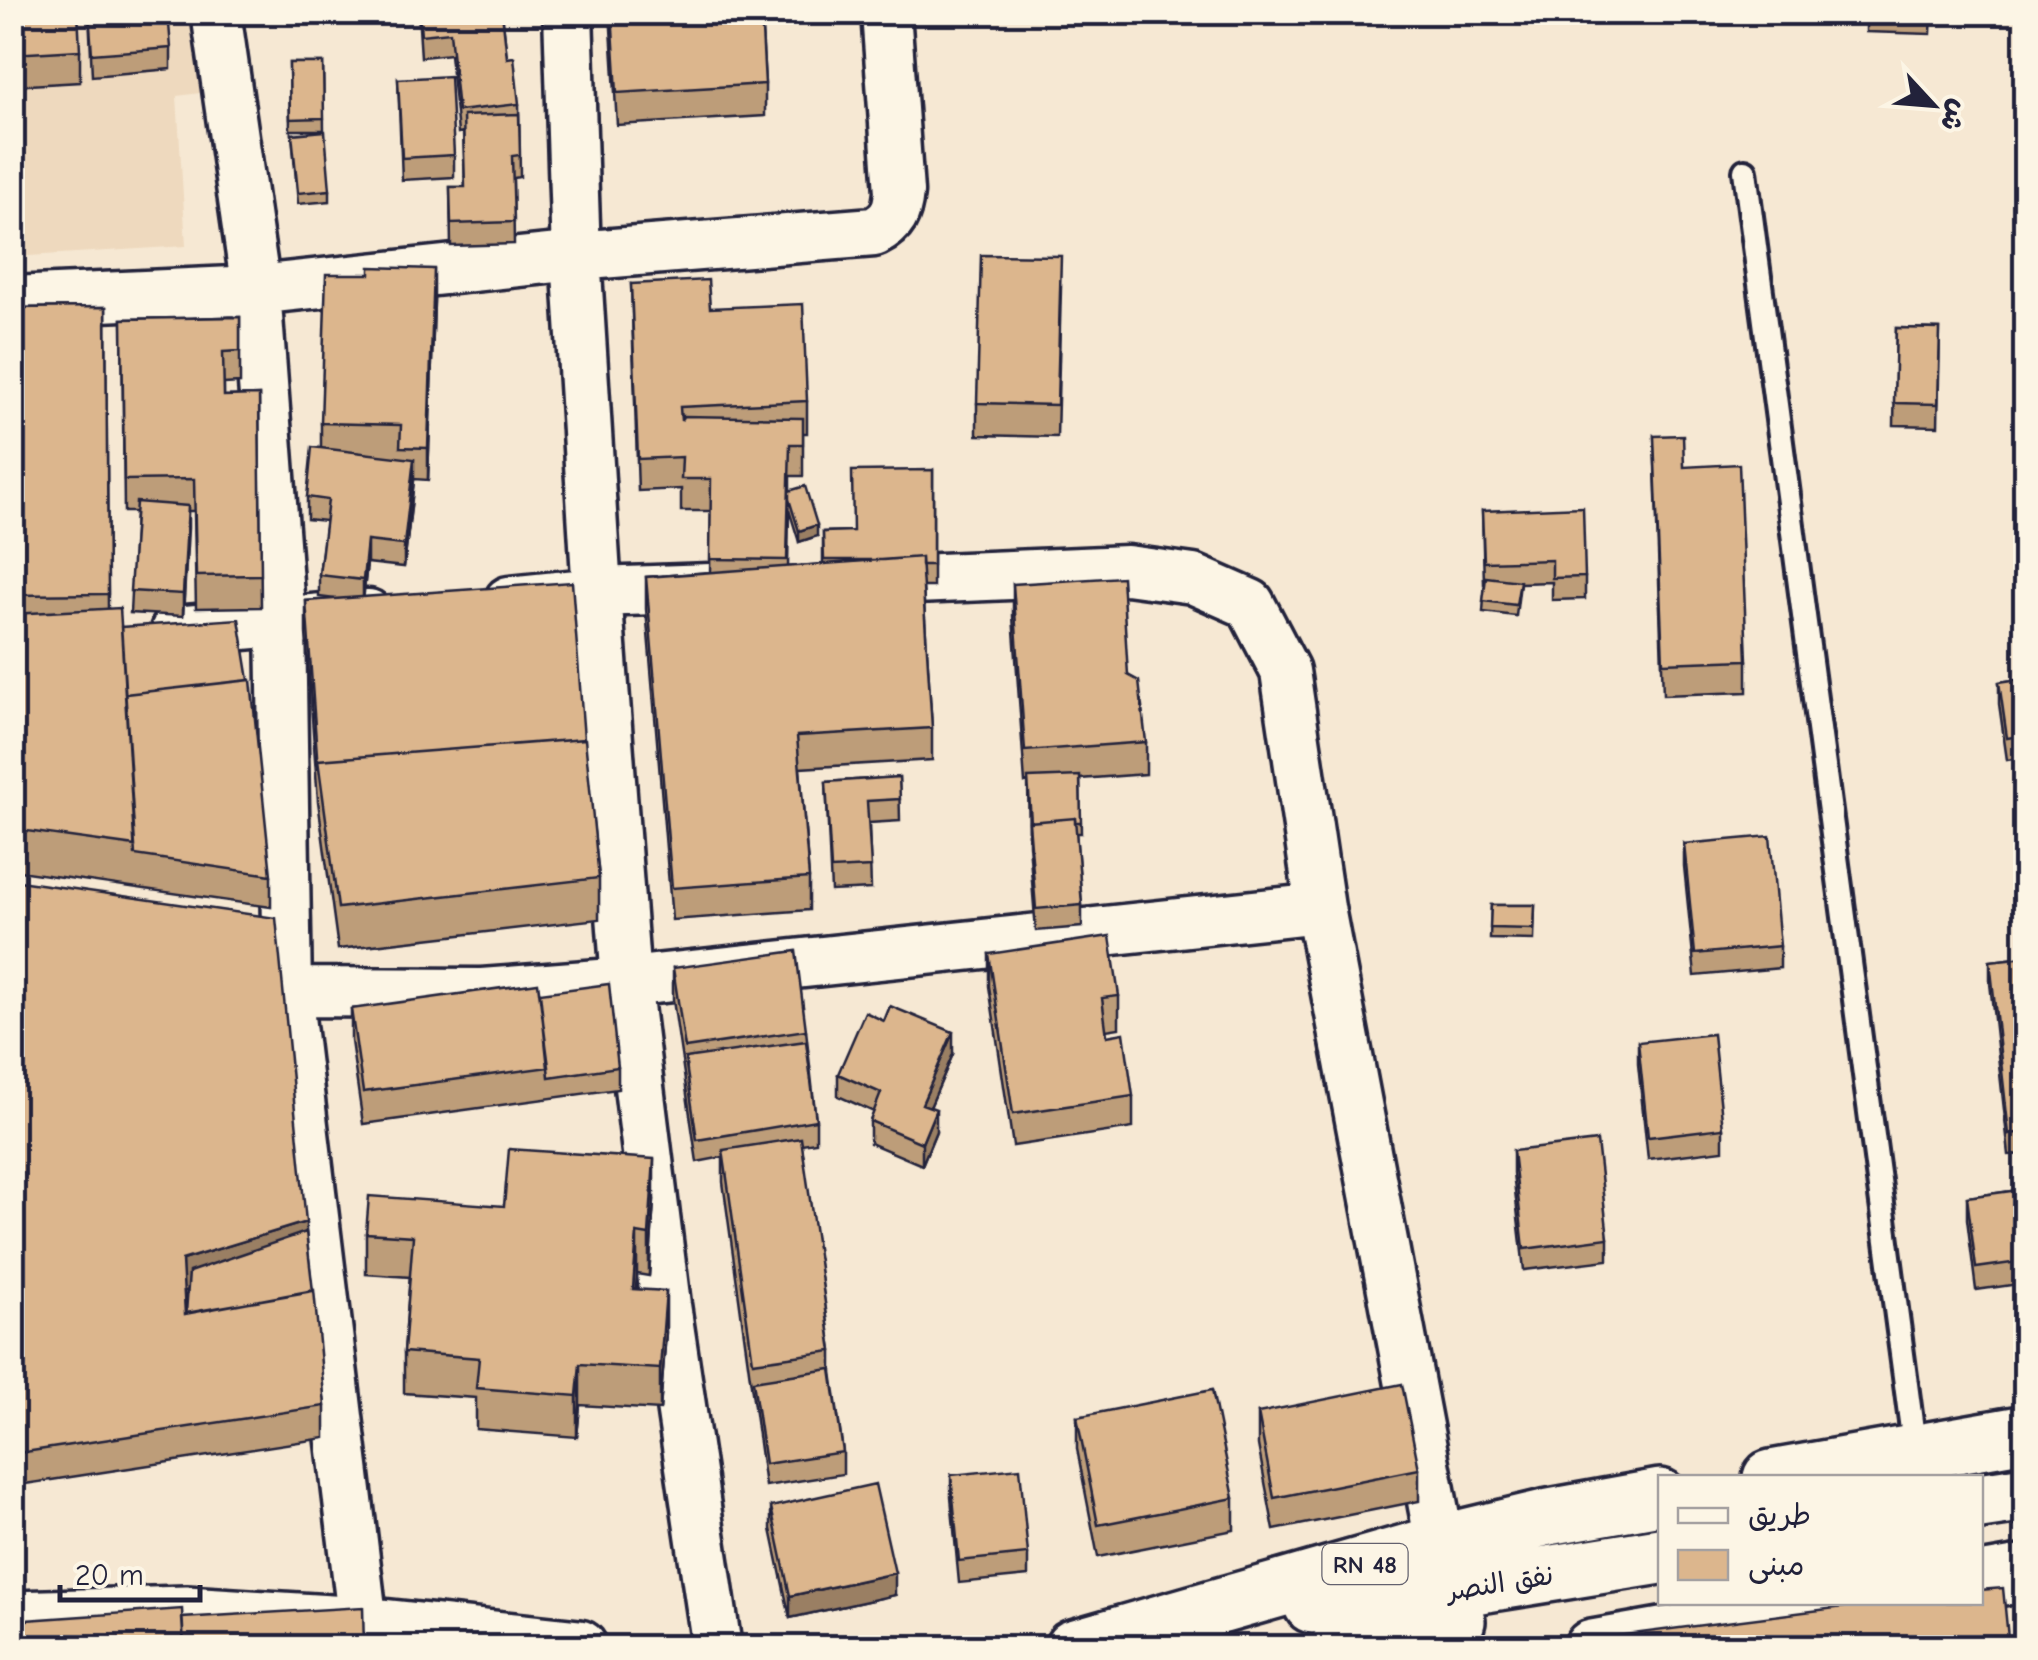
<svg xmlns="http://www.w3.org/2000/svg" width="2038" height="1660" font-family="'Comic Neue','Playpen Sans Arabic',sans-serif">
  <rect width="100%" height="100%" fill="#f6e8d3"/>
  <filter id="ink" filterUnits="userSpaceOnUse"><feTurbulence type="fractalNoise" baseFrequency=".01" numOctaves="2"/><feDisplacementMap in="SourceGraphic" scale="20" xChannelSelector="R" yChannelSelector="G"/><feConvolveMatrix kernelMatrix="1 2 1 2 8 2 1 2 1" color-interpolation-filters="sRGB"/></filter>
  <g filter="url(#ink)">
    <!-- built -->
    <path fill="#eed9be" d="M13,13H194L200,93L177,96L186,246L13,257Z"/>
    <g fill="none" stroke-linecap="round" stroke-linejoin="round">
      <!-- service casing -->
      <g stroke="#22223b" stroke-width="30">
        <path id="service" d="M1745,171L1915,1452"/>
      </g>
      <!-- minor casing -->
      <g stroke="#22223b" stroke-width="55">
        <path id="minor" d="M216,12L256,290L281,622L287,992L363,1625
          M568,12L576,256L597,592L626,982L666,1305L717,1648
          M12,301L256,290L576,256L874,232C893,222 897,213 899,192L886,12
          M868,581L1127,570L1193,579L1250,604L1285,671L1320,908L1440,1543
          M509,601L597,592L711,588
          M175,631L368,614
          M287,992L482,993L626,982L1320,908"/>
      </g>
      <!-- tertiary casing -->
      <g stroke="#22223b" stroke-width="62">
        <path id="tertiary" d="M12,1619L186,1614L363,1625L579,1648"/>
      </g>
      <!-- primary casing -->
      <g stroke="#22223b" stroke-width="62">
        <path id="primary" d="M1771,1478L2026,1433
          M1980,1501L2026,1494
          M1980,1581L2026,1573
          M1312,1605L1430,1593L1660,1556
          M1073,1648L1440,1543L1549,1517L1660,1497
          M1338,1648L1457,1621
          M1592,1648L1856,1602"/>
      </g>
      <!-- service -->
      <use href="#service" stroke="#fcf5e5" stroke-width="22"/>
      <!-- minor -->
      <use href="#minor" stroke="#fcf5e5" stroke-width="48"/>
      <!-- tertiary -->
      <use href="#tertiary" stroke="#fcf5e5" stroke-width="55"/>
      <!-- primary -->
      <use href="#primary" stroke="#fcf5e5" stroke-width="55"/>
    </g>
    <!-- wall -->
    <path fill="#bd9d79" stroke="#22223b" stroke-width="2.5" fill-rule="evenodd" d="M12,12L80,50V82L12,86Z
      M89,12L171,48V69L92,76Z
      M418,12H502L507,58L519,104L520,177L513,178L514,244L451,246L450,187H465L463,132L458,133L450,54L421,57Z
      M610,12H761L765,84V116L617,125Z
      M1866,12H1932L1931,34L1866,32Z
      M289,63H323L324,130H290Z
      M398,79L454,155V177L402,180Z
      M292,134L330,190V201L298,204Z
      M631,284L710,308L807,401V433H803V476H790V491L817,536L799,542L789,510L788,567L823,564V532L853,531L933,470V587H923L932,728V760L800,768L809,878V910L672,920L646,609V577L710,572L711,511H681V489L638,491Z
      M1061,288L1057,437L977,435V403Z
      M434,301L428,480L414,479L404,567L367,563L363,597L584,739L599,878V919L338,949L318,801L306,633V601L335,599L319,597V575L326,521L307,519V497L321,448V423Z
      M106,307L108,609L121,627L271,875V907L12,870V308Z
      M240,317V383L224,384V396L259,395L261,607L196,608L194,511H188L183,616L130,613L135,512H124L122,319Z
      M1896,328L1940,329L1938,426L1894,425Z
      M1654,436L1684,467L1747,660V692L1663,695Z
      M1482,511L1585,577V599L1552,600V582L1520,583L1516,616L1483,612L1485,584H1484Z
      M1013,584L1128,675L1146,742V774L1080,779L1081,833H1076L1082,905V927L1036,931L1029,844L1028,782L1025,783L1013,616Z
      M2026,678V757L2007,760L1999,704V682Z
      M899,777L900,821L869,823L871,889L831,891L826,782Z
      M1684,844L1780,946V968L1695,976L1684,866Z
      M12,880L306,1232L325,1406V1438L12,1486ZM187,1290L186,1313L184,1291Z
      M1491,905H1535L1534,940L1490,939Z
      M989,954L1119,996V1028L1106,1030L1107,1036L1133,1096V1128L1013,1146L989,986Z
      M2026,957V1154L2009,1155L1990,983V961Z
      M673,968L806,1030L816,1120V1142L801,1144L832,1351V1372L843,1452V1474L765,1486L723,1182V1157L697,1162L673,1000Z
      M540,993L618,1067V1089L363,1124L351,1041V1009Z
      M1638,1042L1723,1128V1150L1648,1159L1638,1064Z
      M953,1054L930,1107L936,1131L922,1165L870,1143V1121L874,1112L838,1096V1074Z
      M1513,1151L1608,1238V1260L1524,1270L1513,1173Z
      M2026,1189V1283L1976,1290L1967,1219V1197Z
      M654,1200L649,1276L637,1274L636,1289L666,1332L660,1410L580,1405L577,1437L476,1429V1398L404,1393V1352L410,1277L366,1274V1233L504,1206Z
      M1258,1413L1419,1469V1501L1274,1530L1258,1445Z
      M1077,1417L1234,1498V1530L1098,1557L1077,1449Z
      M951,1475L1028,1554V1576L959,1583L951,1497Z
      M771,1507L895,1595L790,1618L771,1529Z"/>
    <!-- shaded-wall -->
    <path fill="#9a7f63" stroke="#22223b" stroke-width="2.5" d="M434,269V301L428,480V448Z
      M414,459V481L404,567V545Z
      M188,506V528L183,616V594Z
      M817,525V536L799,542V531Z
      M367,541V563L363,602V580Z
      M953,1032V1054L922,1126V1104Z
      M936,1109V1131L922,1165V1143Z
      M654,1159V1200L649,1276V1235Z
      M306,1222V1254L182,1292V1260Z
      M637,1233V1274L633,1330V1289Z
      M666,1291V1332L660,1410V1369Z
      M580,1364V1405L577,1437V1396Z
      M895,1573V1595L790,1618V1596Z"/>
    <!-- building -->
    <path fill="#dcb68d" stroke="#22223b" stroke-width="2.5" d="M12,12H78L80,50L12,54Z
      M89,12H168L171,48L92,54Z
      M419,12H502L507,58L514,57L519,104L458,111L450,32L421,35Z
      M612,12H761L765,84L617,93Z
      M289,63H323L324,118L290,119Z
      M450,76L454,155L402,158L398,79Z
      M519,114L520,155L512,156L514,222L451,224L450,187H465L463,116Z
      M325,131L330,190L298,193L292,134Z
      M981,255L1061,256L1057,405L977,403Z
      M370,267L434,269L428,448L400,447L401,425L321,423L326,274H370Z
      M708,280L710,308L803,304L807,401L680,407L681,421L683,416L803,418V444H790L787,560L710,559L711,479H681L682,457L638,459L631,284Z
      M106,307L108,594L12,595V308Z
      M240,317V351L223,352L224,396L259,395L261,575L196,576L194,479L124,480L122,319Z
      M1896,328L1940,329L1938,404L1894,403Z
      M1683,435L1684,467L1739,464L1747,660L1663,663L1654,436Z
      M312,447L414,459L404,545L367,541L363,580L319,575L328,500L307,497Z
      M933,470V565H921V557L883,560H824L823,532L853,531L852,471Z
      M805,486L817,525L799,531L789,499V491Z
      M136,502L188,506L183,594L130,591Z
      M1583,507L1585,577L1552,578V560L1484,562L1482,511Z
      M921,557L932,728L797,736L809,878L672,888L646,577Z
      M1122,577L1128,675L1139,681L1146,742L1025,751L1013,584Z
      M1486,577L1520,581L1516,605L1483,601Z
      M572,582L584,739L318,760V769L306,601Z
      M120,608L135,846L12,829V614Z
      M239,619L249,680L125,694L121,627Z
      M2026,678V735L2007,738L1999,682Z
      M251,680L271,875L135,855L125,694Z
      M585,739L599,878L338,908L318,760Z
      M1080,776L1081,822H1075V818L1031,822L1028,778Z
      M899,777L900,799L867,801L871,867L831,869L826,782Z
      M1075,818L1082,905L1036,909L1029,822Z
      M1770,836L1780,946L1695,954L1684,844Z
      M12,880L276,918L306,1222L182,1260L185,1314L314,1290L325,1406L12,1454Z
      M1491,905H1535L1534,929L1490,928Z
      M1110,936L1119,996L1102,998L1107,1036L1124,1033L1133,1096L1013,1114L989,954Z
      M796,951L806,1030L685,1048L673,968Z
      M2026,957V1132L2009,1134L1990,961Z
      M538,983L549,1067L363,1092L351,1009Z
      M609,984L618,1067L549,1077L540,993Z
      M890,1006L953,1032L922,1104L936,1109L922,1143L870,1121L881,1093L838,1074L865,1012L884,1021Z
      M1713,1034L1723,1128L1648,1137L1638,1042Z
      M806,1041L816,1120L697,1140L685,1058Z
      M801,1138L832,1351L753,1362L723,1150Z
      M1597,1141L1608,1238L1524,1249L1513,1151Z
      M509,1149L654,1159L649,1235L637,1233L633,1289L666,1291L660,1369L580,1364L577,1396L476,1388L479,1358L404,1352L413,1236L366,1233L369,1196L504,1206Z
      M2026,1189V1261L1976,1268L1967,1197Z
      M306,1232L313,1291L186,1313L189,1272Z
      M831,1369L843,1452L765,1464L753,1381Z
      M1402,1384L1419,1469L1274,1498L1258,1413Z
      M1212,1390L1234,1498L1098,1525L1077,1417Z
      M1020,1468L1028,1554L959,1561L951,1475Z
      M875,1484L895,1573L790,1596L771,1507Z
      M2003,1588L2009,1648H1594L1593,1639L1883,1602H1980V1590Z
      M363,1607L364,1648H184L182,1618Z
      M182,1609L184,1648H12V1621Z"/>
  </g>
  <g text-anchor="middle" stroke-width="8" stroke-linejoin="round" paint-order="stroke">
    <!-- shield labels -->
    <rect fill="#fcf5e5" stroke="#63616e" stroke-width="2.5" x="1322.5" y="1544" width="85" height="40" rx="8"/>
    <g font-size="25" font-weight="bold" fill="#22223b">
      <text x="1365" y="1573">RN 48</text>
    </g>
    <!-- street labels -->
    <g font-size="28" fill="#22223b" stroke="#fcf5e5">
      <text transform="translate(1500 1582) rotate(-9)" y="10">نفق النصر</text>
    </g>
  </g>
  <!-- margin -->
  <rect width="2038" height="1660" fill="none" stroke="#fcf5e5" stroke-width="50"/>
  <rect x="25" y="25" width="1988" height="1610" fill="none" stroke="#22223b" stroke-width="4" filter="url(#ink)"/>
  <!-- legend -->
  <rect x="1658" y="1475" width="325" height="130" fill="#fcf5e5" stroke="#a5a1a1" stroke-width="2.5"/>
  <rect x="1678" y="1508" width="50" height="15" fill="#fcf5e5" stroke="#a5a1a1" stroke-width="2.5"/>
  <text x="1748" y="1525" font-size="30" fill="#22223b">طريق</text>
  <rect x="1678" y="1550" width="50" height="30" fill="#dcb68d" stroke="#a5a1a1" stroke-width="2.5"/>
  <text x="1748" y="1575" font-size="30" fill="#22223b">مبنى</text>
  <!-- north arrow -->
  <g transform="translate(1933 105) rotate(116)" stroke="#fcf5e5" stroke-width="8" paint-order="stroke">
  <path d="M0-8L18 38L0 25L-18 38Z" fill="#22223b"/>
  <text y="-15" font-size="28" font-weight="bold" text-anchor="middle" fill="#22223b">ش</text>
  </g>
  <!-- scale -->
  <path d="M60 1585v15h140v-15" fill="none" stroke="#22223b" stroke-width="5"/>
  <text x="75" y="1585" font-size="30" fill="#22223b" stroke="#fcf5e5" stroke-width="8" paint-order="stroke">20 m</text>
</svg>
